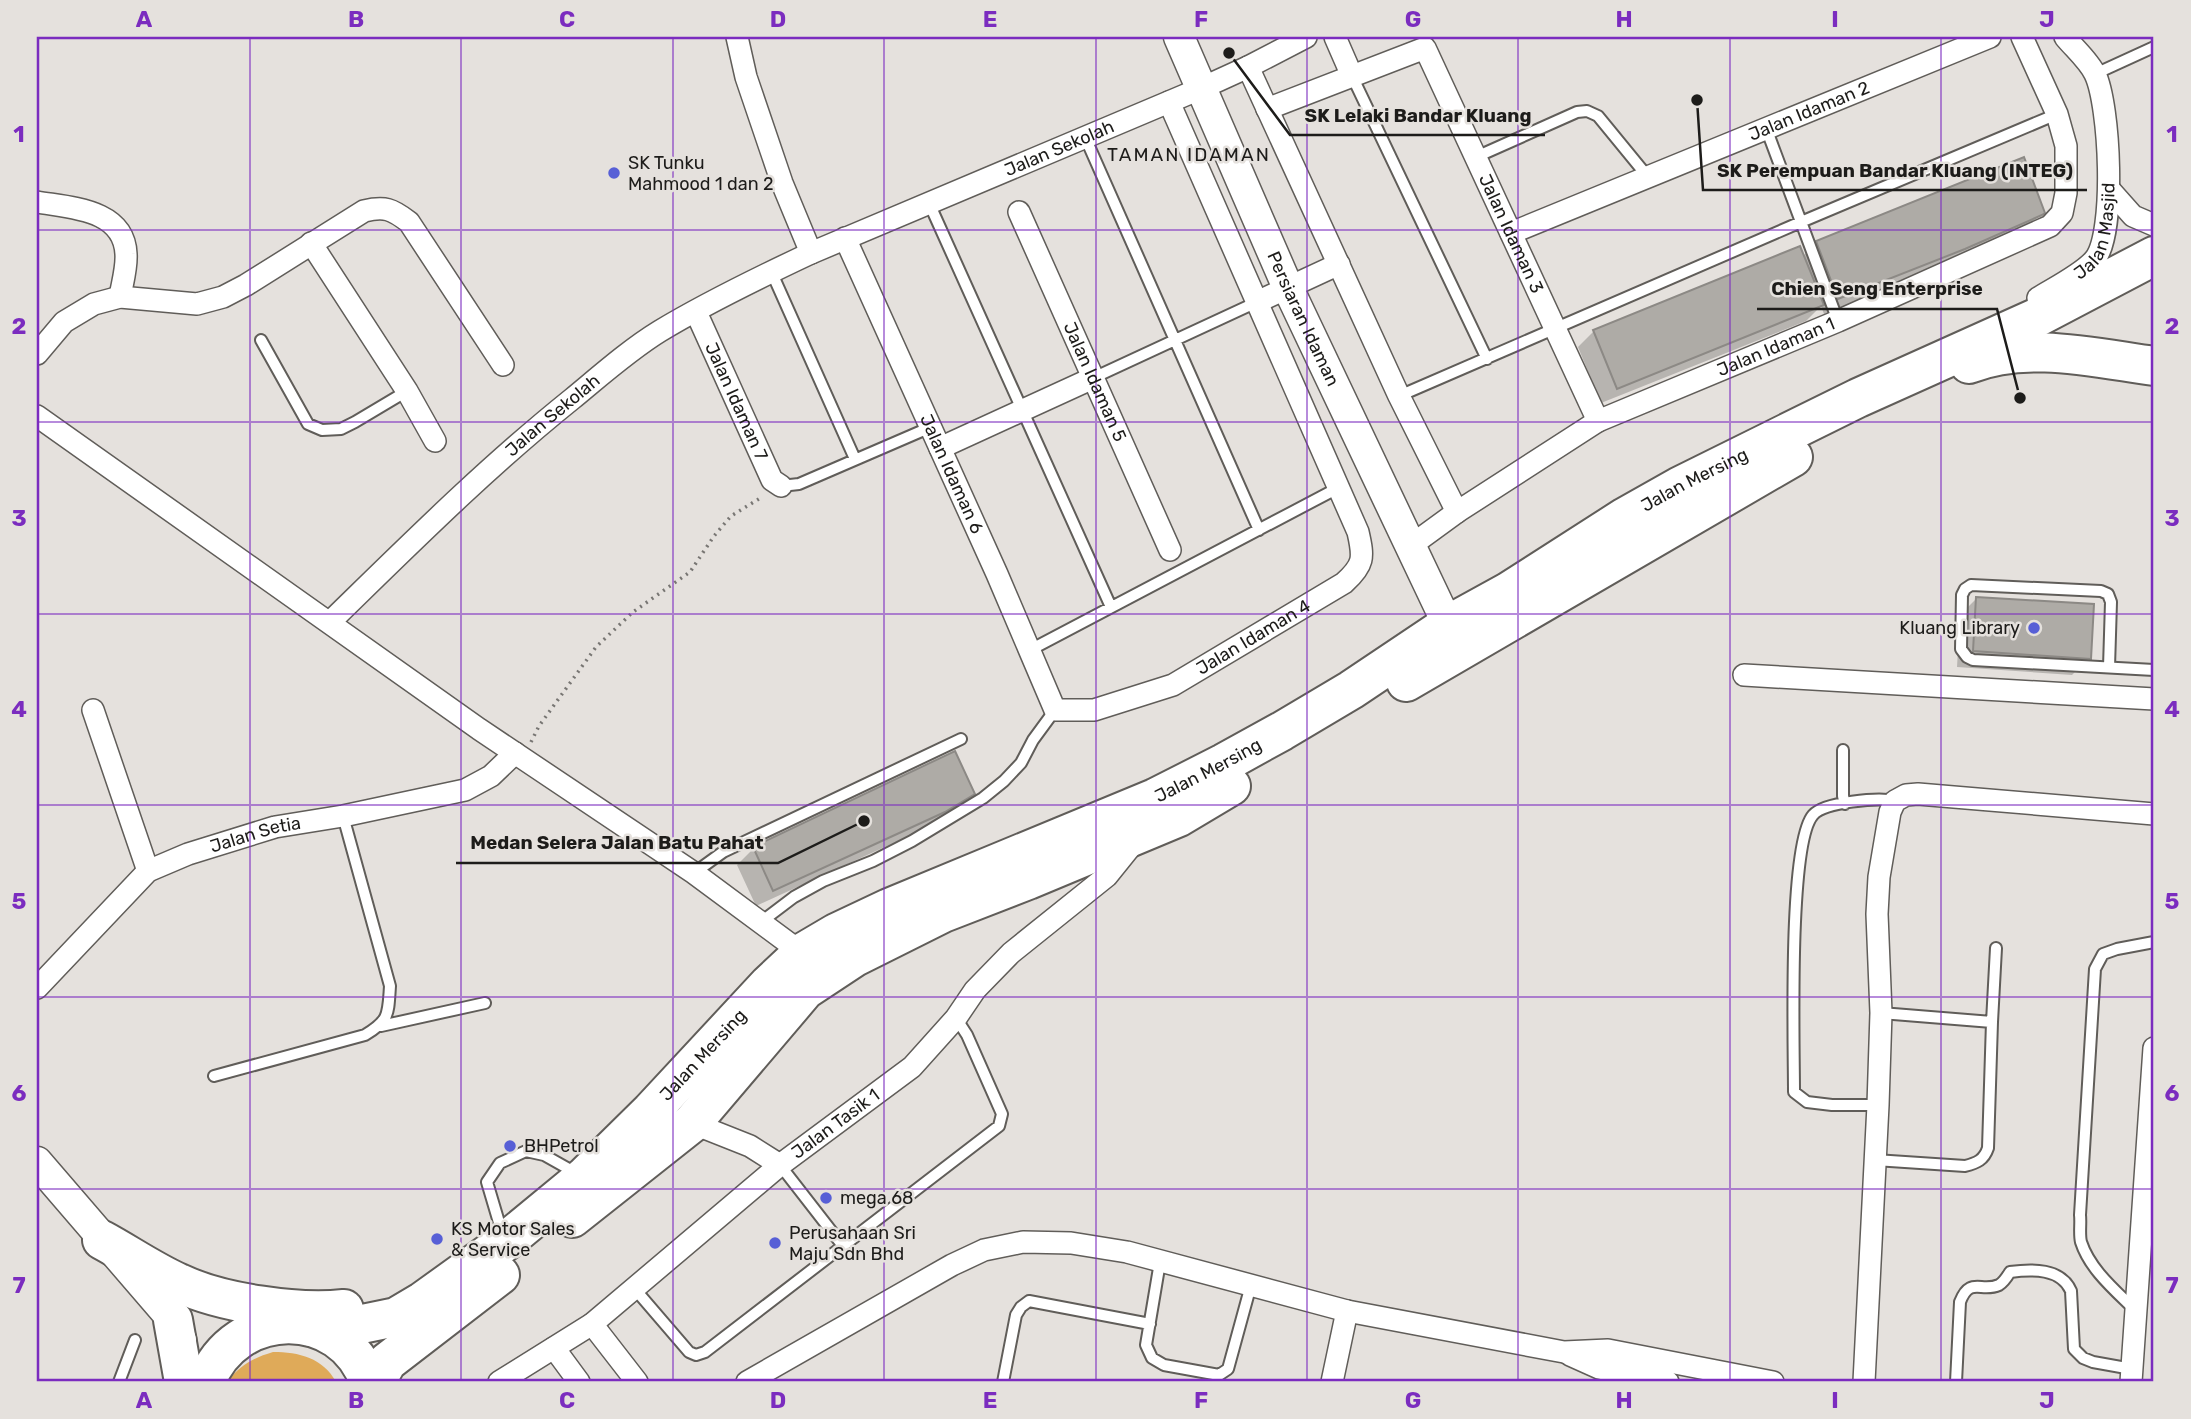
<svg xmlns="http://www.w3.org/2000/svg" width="2191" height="1419" font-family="Rubik,sans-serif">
  <rect width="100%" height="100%" fill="#e5e1dd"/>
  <!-- green -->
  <path fill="#dfaa59" d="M273,1352C299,1352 323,1358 336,1382H227C240,1365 253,1358 273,1352Z"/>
  <!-- shadow -->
  <path fill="#0003" d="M2043,212L2024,231L1947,265L1824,314L1821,306L1806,321L1601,403L1578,347L1594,331L1803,256L1817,242Z
    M1977,598L2089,658L2072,675L1957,667L1960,615Z
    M973,793L956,810L926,828L756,906L737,865L754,848Z"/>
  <!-- building -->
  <path fill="#aeaba6" stroke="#8c8985" stroke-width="2" d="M2024,157L2045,213L2042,215L1965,249L1838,299L1816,241Z
    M1800,246L1824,305L1617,389L1593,330Z
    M1976,597L2094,604L2091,659L1973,651Z
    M955,751L975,794L945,812L773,891L753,847Z"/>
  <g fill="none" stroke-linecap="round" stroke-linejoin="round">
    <!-- lane casing -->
    <g stroke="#605d59" stroke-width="14">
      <path id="lane" d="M2095,74L2154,47
        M1352,76L1487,359
        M1766,128L1838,321
        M1085,137L1259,530
        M1476,157L1577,112L1587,111L1598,116L1648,177
        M929,203L1111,607
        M771,271L855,459
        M261,340L308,424L322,430L341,429L355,422L407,391
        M1093,378L1257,302
        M1399,396L1801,222L2057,114
        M781,486L799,484L931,427
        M1030,650L1338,488
        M2109,667L2111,602L2108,594L2101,591L1971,585L1965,589L1962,595L1961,649L1967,657L1973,660L2154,670
        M1843,750V796L1845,804
        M694,873L723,852L744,842L961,739
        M761,922L794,897L823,881L873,861L912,841L983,798L1004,781L1021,763L1033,740L1055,710
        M1992,1022L1996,948
        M381,1026L485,1003
        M214,1076L365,1035C390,1020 388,1014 390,986L343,816
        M1878,1105H1832L1807,1102L1794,1092C1794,1044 1788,844 1813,815C1824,802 1879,797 1895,801
        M1875,1160L1965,1166C1977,1163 1984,1160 1988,1148L1992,1022L1881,1013
        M780,1165L843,1246
        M503,1236L487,1182L500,1163L526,1151L544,1155L576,1173
        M1160,1262L1146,1345L1152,1358L1164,1365L1219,1375L1228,1369L1251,1285
        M634,1288L689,1352L696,1355L705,1352L999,1126L1002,1114L967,1035L956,1018
        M2136,1311C2116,1291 2090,1270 2081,1242C2079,1234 2081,1223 2080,1215L2095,969L2103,954L2117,949L2154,942
        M119,1382L135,1340
        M1003,1382L1016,1315L1021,1307L1029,1301L1150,1324
        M1956,1382L1960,1302C1970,1276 1981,1293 1999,1285C2004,1282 2007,1277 2010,1272C2032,1269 2061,1268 2071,1291L2074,1349L2083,1358L2093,1362L2132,1369"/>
    </g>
    <!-- street casing -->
    <g stroke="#605d59" stroke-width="24">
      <g id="street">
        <path d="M737,37L746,77L782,183L811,253"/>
        <path d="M1335,37L1352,76"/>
        <path d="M1248,67L1399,396L1457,512"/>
        <path id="s1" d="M1267,109L1425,48L1598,421"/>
        <path d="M2109,189L2133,216L2154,225"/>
        <path d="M37,202C71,208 124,209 126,254C127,268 122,284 120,297"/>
        <path id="s2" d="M1019,212L1170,550"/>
        <path id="s3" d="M1511,233L1990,37"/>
        <path id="s4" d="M845,238L997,574L1055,710H1094L1173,685L1344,583C1364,565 1364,558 1358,532L1169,102"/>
        <path d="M311,243L407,391L435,441"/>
        <path id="s5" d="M2038,298C2054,288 2084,273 2095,259C2116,232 2110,105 2095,74C2089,61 2074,48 2065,37"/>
        <path d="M1257,302L1339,264"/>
        <path id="s6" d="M696,312L772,480L781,486"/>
        <path d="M37,354L64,322L94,304L120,297L197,304L223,297L246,285L364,211C385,206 392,209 409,222L503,365"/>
        <path d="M37,416L479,729L694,873L802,953"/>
        <path d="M940,448L1093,378"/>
        <path id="s7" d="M1409,547L1457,512L1598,421L1838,321L2050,226L2062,213L2066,193V146L2057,114L2022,37"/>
        <path id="s8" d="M330,622C409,545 486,468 572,399C600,376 629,350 660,331C708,302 760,277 811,253L1202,88L1248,67L1306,37"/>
        <path d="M1744,675L2154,699"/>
        <path d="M93,710L148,871"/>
        <path id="s9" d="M37,988L148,871L188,854L275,827L343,816L465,790L491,776L515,753"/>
        <path d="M692,1123L750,1146L780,1165"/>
        <path d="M592,1324L637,1382"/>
        <path d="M554,1348L579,1382"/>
        <path d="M1570,1355L1599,1368L1668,1382"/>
        <path id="s10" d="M499,1382L592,1324L780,1165L912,1067L956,1018L975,990L1011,953L1107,876L1136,840"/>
        <path d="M747,1382L952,1265L984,1250L1023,1242L1071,1243L1127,1252L1347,1311L1564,1352L1608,1350L1773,1382"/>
        <path d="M1332,1382L1347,1311"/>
        <path d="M1864,1382L1878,1105L1881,1013L1877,914L1879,877L1890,812L1895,801L1906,795L1918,794L2154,814"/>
        <path d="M2131,1382L2154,1048"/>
      </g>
    </g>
    <!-- secondary casing -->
    <g stroke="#605d59" stroke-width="33">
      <g id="secondary">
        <path id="s11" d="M1179,37L1288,288L1448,625"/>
        <path d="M37,1162L173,1320L181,1340"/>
      </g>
    </g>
    <!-- highway casing -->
    <g stroke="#605d59" stroke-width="42">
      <g id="highway">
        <path d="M1969,364C2026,341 2095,358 2154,366"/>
        <path d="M1406,682L1793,457"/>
        <path d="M572,1218L692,1123L805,990L855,957L943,913L1028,880L1179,817L1231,786"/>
        <path d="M102,1240C128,1254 152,1271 179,1283C221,1303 297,1314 344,1309"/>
        <path d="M173,1320L184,1382"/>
        <path id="s12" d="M312,1327L362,1324L396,1317L423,1301L505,1242L584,1177L651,1111L769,984L802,953L836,933L889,908L1155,798L1224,763L1282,731L1351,690L1448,625L1508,592L1625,517L1680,486L1858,398L2036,318L2154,256"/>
        <path d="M206,1382C235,1306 342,1304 369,1382"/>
        <path d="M376,1382L387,1362L500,1275"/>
      </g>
    </g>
    <!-- path -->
    <path stroke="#787673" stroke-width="3.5" stroke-dasharray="2 5" stroke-linecap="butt" d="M531,742L539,726L596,647L633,612L690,572L714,536L731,516L762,497"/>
    <!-- lane -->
    <use href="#lane" stroke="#fff" stroke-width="10"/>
    <!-- street -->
    <use href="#street" stroke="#fff" stroke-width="21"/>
    <!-- secondary -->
    <use href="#secondary" stroke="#fff" stroke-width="30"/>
    <!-- highway -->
    <use href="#highway" stroke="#fff" stroke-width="38"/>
  </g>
  <!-- grid -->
  <path fill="none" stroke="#7b2cbf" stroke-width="2" stroke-opacity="0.55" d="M250,37V1382M461,37V1382M673,37V1382M884,37V1382M1096,37V1382M1307,37V1382M1518,37V1382M1730,37V1382M1941,37V1382M37,230H2154M37,422H2154M37,614H2154M37,805H2154M37,997H2154M37,1189H2154"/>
  <!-- markers -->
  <g fill="#575fd6" stroke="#e5e1dd" stroke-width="2.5">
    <circle cx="614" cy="173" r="7"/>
    <circle cx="2034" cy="628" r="7"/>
    <circle cx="510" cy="1146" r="7"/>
    <circle cx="826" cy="1198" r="7"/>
    <circle cx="437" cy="1239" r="7"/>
    <circle cx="775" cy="1243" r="7"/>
  </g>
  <g text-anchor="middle" stroke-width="5" stroke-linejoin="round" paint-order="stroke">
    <!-- street labels -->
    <g font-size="18" fill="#1d1c1a" stroke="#e5e1dd">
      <text dy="6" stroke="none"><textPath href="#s3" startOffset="322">Jalan Idaman 2</textPath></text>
      <text dy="6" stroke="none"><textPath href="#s8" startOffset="880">Jalan Sekolah</textPath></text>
      <text dy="6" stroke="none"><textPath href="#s5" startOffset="96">Jalan Masjid</textPath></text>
      <text dy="6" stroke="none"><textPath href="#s1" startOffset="374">Jalan Idaman 3</textPath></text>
      <text dy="6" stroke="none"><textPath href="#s11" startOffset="308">Persiaran Idaman</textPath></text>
      <text dy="6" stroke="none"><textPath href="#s7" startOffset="420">Jalan Idaman 1</textPath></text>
      <text dy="6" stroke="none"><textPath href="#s2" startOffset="186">Jalan Idaman 5</textPath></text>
      <text dy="6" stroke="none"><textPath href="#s6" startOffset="98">Jalan Idaman 7</textPath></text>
      <text dy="6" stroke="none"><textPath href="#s8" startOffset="304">Jalan Sekolah</textPath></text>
      <text dy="6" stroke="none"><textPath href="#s4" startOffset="259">Jalan Idaman 6</textPath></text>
      <text dy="6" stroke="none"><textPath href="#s12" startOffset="1645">Jalan Mersing</textPath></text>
      <text dy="6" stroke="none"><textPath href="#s4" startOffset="732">Jalan Idaman 4</textPath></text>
      <text dy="6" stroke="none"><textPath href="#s12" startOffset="1078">Jalan Mersing</textPath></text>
      <text dy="6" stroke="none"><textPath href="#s9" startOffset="275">Jalan Setia</textPath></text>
      <text dy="6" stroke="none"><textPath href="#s12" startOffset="490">Jalan Mersing</textPath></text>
      <text dy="6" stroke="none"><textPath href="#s10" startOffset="425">Jalan Tasik 1</textPath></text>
    </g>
    <!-- poi labels -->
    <g font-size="18" fill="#1d1c1a" stroke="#e5e1dd" text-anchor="start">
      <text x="628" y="169">SK Tunku<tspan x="628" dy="21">Mahmood 1 dan 2</tspan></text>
      <text x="2020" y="634" text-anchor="end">Kluang Library</text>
      <text x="524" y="1152">BHPetrol</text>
      <text x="840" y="1204">mega 68</text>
      <text x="451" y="1235">KS Motor Sales<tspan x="451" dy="21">&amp; Service</tspan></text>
      <text x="789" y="1239">Perusahaan Sri<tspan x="789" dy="21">Maju Sdn Bhd</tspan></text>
    </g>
    <!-- neighbourhood labels -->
    <g font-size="19" letter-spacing="2" fill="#1d1c1a" stroke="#e5e1dd">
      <text x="1189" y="161">TAMAN IDAMAN</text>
    </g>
  </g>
  <!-- callouts -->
  <path fill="none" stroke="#1d1c1a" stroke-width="2.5" d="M1229 53L1290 135H1545M1697 100L1703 190H2087M2020 398L1997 309H1757M864 821L778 863H456"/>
  <g fill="#1d1c1a" stroke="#e5e1dd" stroke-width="2.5">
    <circle cx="1229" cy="53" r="7"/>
    <circle cx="1697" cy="100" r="7"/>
    <circle cx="2020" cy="398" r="7"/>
    <circle cx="864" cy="821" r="7"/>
  </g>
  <g font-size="19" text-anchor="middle" font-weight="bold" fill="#1d1c1a" stroke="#e5e1dd" stroke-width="5" stroke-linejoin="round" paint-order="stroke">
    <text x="1418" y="122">SK Lelaki Bandar Kluang</text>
    <text x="1895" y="177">SK Perempuan Bandar Kluang (INTEG)</text>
    <text x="1877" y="295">Chien Seng Enterprise</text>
    <text x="617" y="849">Medan Selera Jalan Batu Pahat</text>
  </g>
  <!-- border -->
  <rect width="2191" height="1419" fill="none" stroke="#e5e1dd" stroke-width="77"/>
  <rect x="38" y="38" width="2114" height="1342" fill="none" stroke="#7b2cbf" stroke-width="2.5"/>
  <g font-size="23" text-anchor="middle" font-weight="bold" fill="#7b2cbf">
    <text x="144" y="27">A</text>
    <text x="356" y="27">B</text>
    <text x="567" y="27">C</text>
    <text x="778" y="27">D</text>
    <text x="990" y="27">E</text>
    <text x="1201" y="27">F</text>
    <text x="1413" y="27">G</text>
    <text x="1624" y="27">H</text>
    <text x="1835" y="27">I</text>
    <text x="2047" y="27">J</text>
    <text x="19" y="142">1</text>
    <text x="2172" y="142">1</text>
    <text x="19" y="334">2</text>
    <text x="2172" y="334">2</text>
    <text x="19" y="526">3</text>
    <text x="2172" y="526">3</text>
    <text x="19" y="717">4</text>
    <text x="2172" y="717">4</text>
    <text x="19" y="909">5</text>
    <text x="2172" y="909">5</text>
    <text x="19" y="1101">6</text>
    <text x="2172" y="1101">6</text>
    <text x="19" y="1293">7</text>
    <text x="2172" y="1293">7</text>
    <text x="144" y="1408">A</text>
    <text x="356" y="1408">B</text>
    <text x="567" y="1408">C</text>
    <text x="778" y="1408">D</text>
    <text x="990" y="1408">E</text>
    <text x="1201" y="1408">F</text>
    <text x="1413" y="1408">G</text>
    <text x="1624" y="1408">H</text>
    <text x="1835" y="1408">I</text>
    <text x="2047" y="1408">J</text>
  </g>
</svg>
